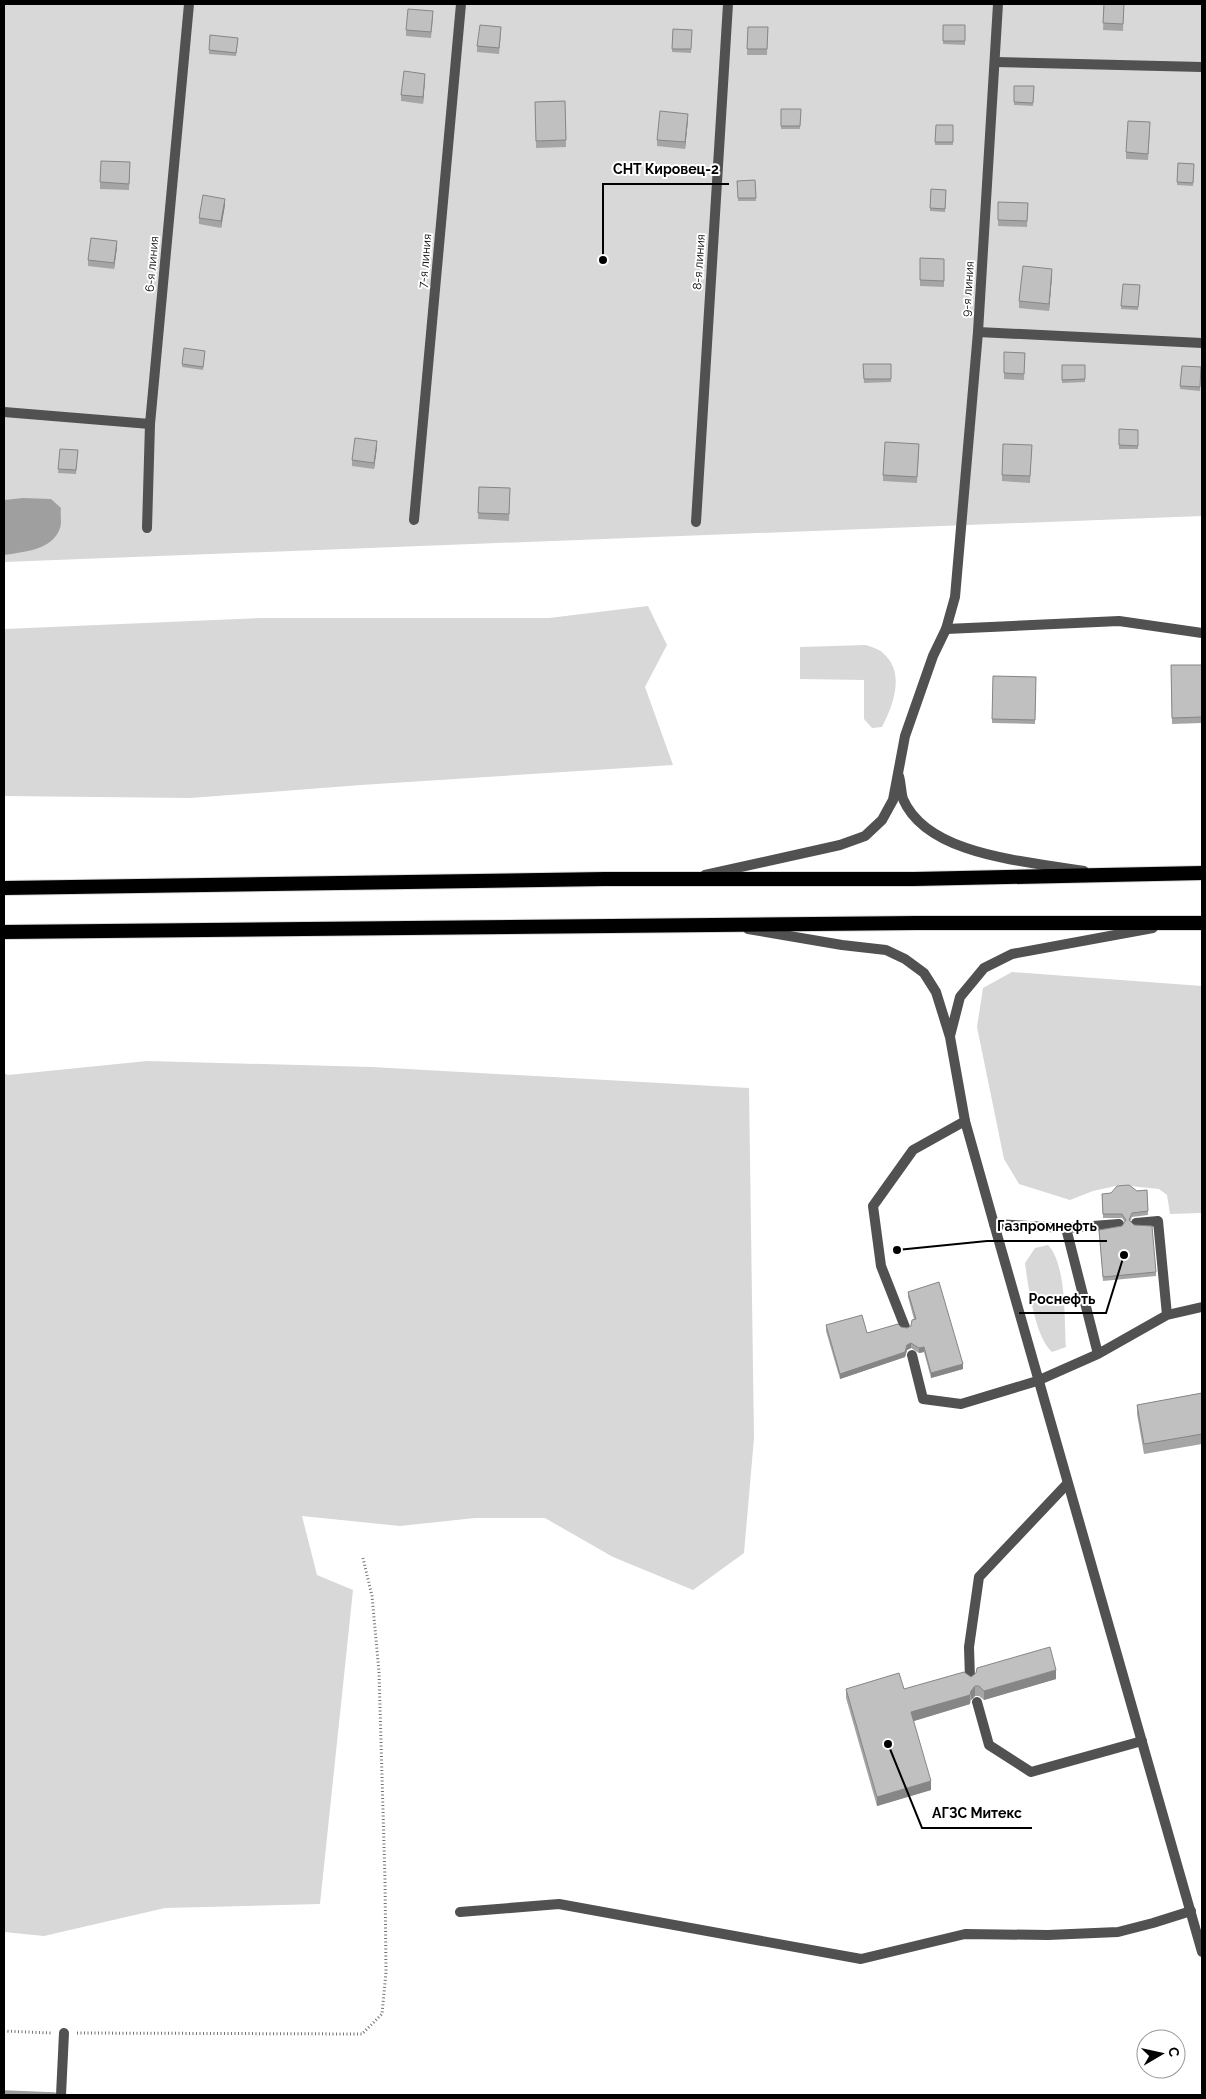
<svg xmlns="http://www.w3.org/2000/svg" width="1206" height="2099" font-family="Raleway,sans-serif">
  <rect width="100%" height="100%" fill="#fff"/>
  <!-- green -->
  <path fill="#d8d8d8" d="M4,4H1202V516L4,562Z
    M648,606L667,645L645,687L673,765L361,785L190,798L4,796V629L262,618H549Z
    M866,645C871,647 879,649 883,653C906,673 893,705 882,727L872,728L864,719V680L800,679V647Z
    M1012,972L1202,986V1213L1170,1214L1167,1195L1159,1189L1120,1185L1093,1191L1070,1200L1019,1184L1004,1159L977,1027L983,988Z
    M147,1061L372,1067L749,1088L754,1438L744,1553L693,1590L613,1557L545,1518H475L400,1526L302,1516L317,1575L353,1590L320,1904L165,1908L44,1936L4,1932V1073L8,1075Z
    M1048,1245C1067,1265 1064,1320 1066,1347L1052,1352C1035,1337 1028,1286 1025,1263L1035,1248Z"/>
  <!-- water -->
  <path fill="#9f9f9f" d="M23,498L51,499L61,508C60,514 62,523 60,528C53,550 23,552 4,555V500Z"/>
  <g fill="none" stroke-linecap="round" stroke-linejoin="round">
    <!-- stream -->
    <path stroke="#9f9f9f" stroke-width="5.5" d="M4,2093L54,2095"/>
    <!-- trunk casing -->
    <g stroke="#dbdbdb" stroke-width="16">
      <path id="trunk" d="M4,888L605,879H914L1202,873
        M4,932L916,923H1202"/>
    </g>
    <!-- path -->
    <path stroke="#737373" stroke-width="3" stroke-dasharray="1 2.5" stroke-linecap="butt" d="M4,2031L51,2033
      M77,2033L362,2034L382,2014L386,1972L385,1880L379,1672L372,1596L363,1558"/>
    <!-- service -->
    <path stroke="#515151" stroke-width="10" d="M995,62L1202,67
      M978,332L1202,343
      M414,520L461,4
      M696,522L728,4
      M147,528L150,424
      M946,629L1119,621L1202,633
      M994,1224L1066,1228L1119,1224
      M1066,1228L1098,1354
      M1167,1315L1202,1307
      M905,1327L881,1266L873,1206L913,1150L965,1121
      M912,1355L923,1399L961,1404L1037,1381L1098,1354L1167,1315L1158,1221L1136,1223
      M970,1679L969,1647L979,1577L1067,1484
      M977,1702L989,1745L1031,1772L1142,1741
      M460,1912L559,1904L861,1959L965,1934L1048,1935L1118,1932L1153,1923L1191,1911
      M61,2095L64,2033"/>
    <!-- minor -->
    <path stroke="#515151" stroke-width="10" d="M4,412L150,424L189,4
      M899,776C901,783 901,792 903,799C928,857 1029,861 1084,871
      M705,875L840,845L865,836L882,820L893,800L905,736L933,656L946,629L955,597L978,332L998,4
      M748,929L842,945L886,950L905,959L924,973L936,992L950,1037L965,1121L994,1224L1202,1952
      M950,1036L960,997L984,968L1012,954L1153,928"/>
    <!-- trunk -->
    <use href="#trunk" stroke="#000" stroke-width="14"/>
  </g>
  <!-- wall -->
  <path fill="#a5a5a5" d="M1104,4H1124L1123,31L1103,30Z
    M433,18L431,38L406,36V30Z
    M943,25H965V45L943,44Z
    M748,27H768L767,55H747Z
    M673,29L692,30L691,53L672,52Z
    M501,34L499,54L477,52V46Z
    M238,41L236,56L209,54V50Z
    M425,80L423,104L401,101V95Z
    M1014,86H1034L1033,106L1014,105Z
    M565,101L566,147L536,148L535,102Z
    M781,109H801L800,129H781Z
    M688,120L685,149L657,146V140Z
    M936,125H953V145H935Z
    M1150,129L1148,160L1126,159V152Z
    M130,162L129,190L100,189V182Z
    M1178,163L1194,164L1193,186L1177,185Z
    M755,180L756,201H738L737,181Z
    M931,189L946,190L945,212L930,211Z
    M1028,203L1027,227L998,226V220Z
    M225,205L221,228L199,224V218Z
    M117,247L114,269L88,266V260Z
    M920,258L944,259V287L920,286Z
    M1052,276L1049,311L1019,308V301Z
    M1123,284L1140,285L1138,310L1121,309Z
    M1004,352L1025,353L1024,380L1004,379Z
    M205,354L203,370L182,367V364Z
    M863,364H891V382L864,383Z
    M1062,365H1085V382L1062,383Z
    M1182,366L1201,367L1200,391L1180,389Z
    M1119,429L1138,430V449H1119Z
    M1032,445L1030,483L1002,481V475Z
    M377,447L374,469L352,466V460Z
    M60,449L78,450L76,474L58,473Z
    M919,451L917,483L883,481V475Z
    M479,487L510,488L509,521L478,519Z
    M1171,665H1202V723L1172,724Z
    M993,676L1036,677L1035,724L992,723Z
    M1147,1190L1148,1215L1132,1217L1130,1222L1156,1272V1276L1103,1281L1099,1230L1122,1226L1125,1222L1122,1218H1103L1102,1194Z
    M908,1292L963,1369L931,1378L924,1352L919,1353L911,1348L907,1350L905,1357L840,1379L826,1331V1325L867,1333L901,1327L907,1328L911,1326L914,1319L908,1297Z
    M1202,1393V1444L1144,1454L1137,1414V1405Z
    M971,1677L1056,1679L984,1700L979,1696H975L971,1700L970,1704L913,1721L931,1790L877,1806L846,1698V1689H904Z"/>
  <!-- shaded-wall -->
  <path fill="#868686" d="M425,74V80L423,104V97Z
    M688,114V120L685,149V142Z
    M225,199V205L221,228V221Z
    M117,241V247L114,269V263Z
    M1052,269V276L1049,311V304Z
    M377,441V447L374,469V463Z
    M911,1343V1348L907,1350L905,1357L840,1379V1374Z
    M924,1347V1352L919,1353V1348Z
    M963,1364V1369L931,1378V1373Z
    M1056,1670V1679L984,1700V1691Z
    M975,1686V1696L971,1700V1691Z
    M970,1695V1704L911,1722V1712Z
    M931,1781V1790L877,1806V1797Z"/>
  <!-- building -->
  <path fill="#c0c0c0" stroke="#868686" d="M1104,4H1124L1123,24L1103,23Z
    M408,9L433,11L431,32L406,30Z
    M480,25L501,27L499,48L477,46Z
    M943,25H965V41H943Z
    M748,27H768L767,49H747Z
    M673,29L692,30L691,49H672Z
    M210,35L238,38L236,53L209,50Z
    M404,71L425,74L423,97L401,95Z
    M1014,86H1034L1033,103L1014,102Z
    M565,101L566,140L536,141L535,102Z
    M781,109H801L800,126H781Z
    M660,111L688,114L685,142L657,140Z
    M1128,121L1150,122L1148,154L1126,152Z
    M936,125H953V142H935Z
    M101,161L130,162L129,184L100,182Z
    M1178,163L1194,164L1193,183L1177,182Z
    M755,180L756,198H738L737,181Z
    M931,189L946,190L945,209L930,208Z
    M203,195L225,199L221,221L199,218Z
    M998,202L1028,203L1027,221L998,220Z
    M91,238L117,241L114,263L88,260Z
    M920,258L944,259V281L920,280Z
    M1023,266L1052,269L1049,304L1019,301Z
    M1123,284L1140,285L1138,307L1121,306Z
    M184,348L205,351L203,367L182,364Z
    M1004,352L1025,353L1024,374L1004,373Z
    M863,364H891V379H864Z
    M1062,365H1085V379L1062,380Z
    M1182,366L1201,367L1200,387L1180,386Z
    M1119,429L1138,430V446L1119,445Z
    M355,438L377,441L374,463L352,460Z
    M885,442L919,444L917,477L883,475Z
    M1003,444L1032,445L1030,476L1002,475Z
    M60,449L78,450L76,470L58,469Z
    M479,487L510,488L509,514L478,513Z
    M1171,665H1202V717L1172,718Z
    M993,676L1036,677L1035,720L992,719Z
    M1129,1185L1137,1191L1147,1190L1148,1211L1132,1213L1129,1220L1134,1225L1152,1226L1156,1272L1103,1277L1099,1230L1122,1226L1126,1220L1122,1214H1103L1102,1194L1111,1193L1117,1186Z
    M939,1282L963,1364L931,1373L924,1347L919,1348L911,1343L907,1345L905,1352L840,1374L826,1325L862,1315L867,1333L898,1324L901,1327L907,1328L911,1326L912,1320L916,1319L908,1292Z
    M1202,1393V1434L1144,1444L1137,1405Z
    M1050,1647L1056,1670L984,1691L979,1686H975L971,1691L970,1695L911,1712L931,1781L877,1797L846,1689L899,1673L904,1689L964,1672L971,1677L976,1673L977,1668Z"/>
  <g text-anchor="middle" stroke-width="4" stroke-linejoin="round" paint-order="stroke">
    <!-- street labels -->
    <g font-size="12" fill="#000" stroke="#fff">
      <text transform="translate(425 261) rotate(-85)" y="4">7-я линия</text>
      <text transform="translate(699 262) rotate(-86)" y="4">8-я линия</text>
      <text transform="translate(152 264) rotate(-85)" y="4">6-я линия</text>
      <text transform="translate(968 289) rotate(-86)" y="4">9-я линия</text>
    </g>
  </g>
  <!-- callouts -->
  <path fill="none" stroke="#000" stroke-width="2" d="M603 260L603 184H729M897 1250L987 1241H1107M1124 1255L1106 1313H1019M888 1744L922 1828H1032"/>
  <g fill="#000" stroke="#fff" stroke-width="2">
    <circle cx="603" cy="260" r="5"/>
    <circle cx="897" cy="1250" r="5"/>
    <circle cx="1124" cy="1255" r="5"/>
    <circle cx="888" cy="1744" r="5"/>
  </g>
  <g font-size="14" text-anchor="middle" font-weight="bold" fill="#000" stroke="#fff" stroke-width="4" stroke-linejoin="round" paint-order="stroke">
    <text x="666" y="174">СНТ Кировец-2</text>
    <text x="1047" y="1231">Газпромнефть</text>
    <text x="1062" y="1304">Роснефть</text>
    <text x="977" y="1818">АГЗС Митекс</text>
  </g>
  <!-- border -->
  <rect width="1206" height="2099" fill="none" stroke="#000000" stroke-width="10"/>
  <!-- north arrow -->
  <g transform="translate(1161 2054) rotate(81)"><circle r="24" fill="#ffffff" stroke="#999999"/>
  <path d="M0-4L9 19L0 12L-9 19Z" fill="#000000"/>
  <text y="-8" font-size="14" font-weight="bold" text-anchor="middle" fill="#000000">С</text>
  </g>
</svg>
